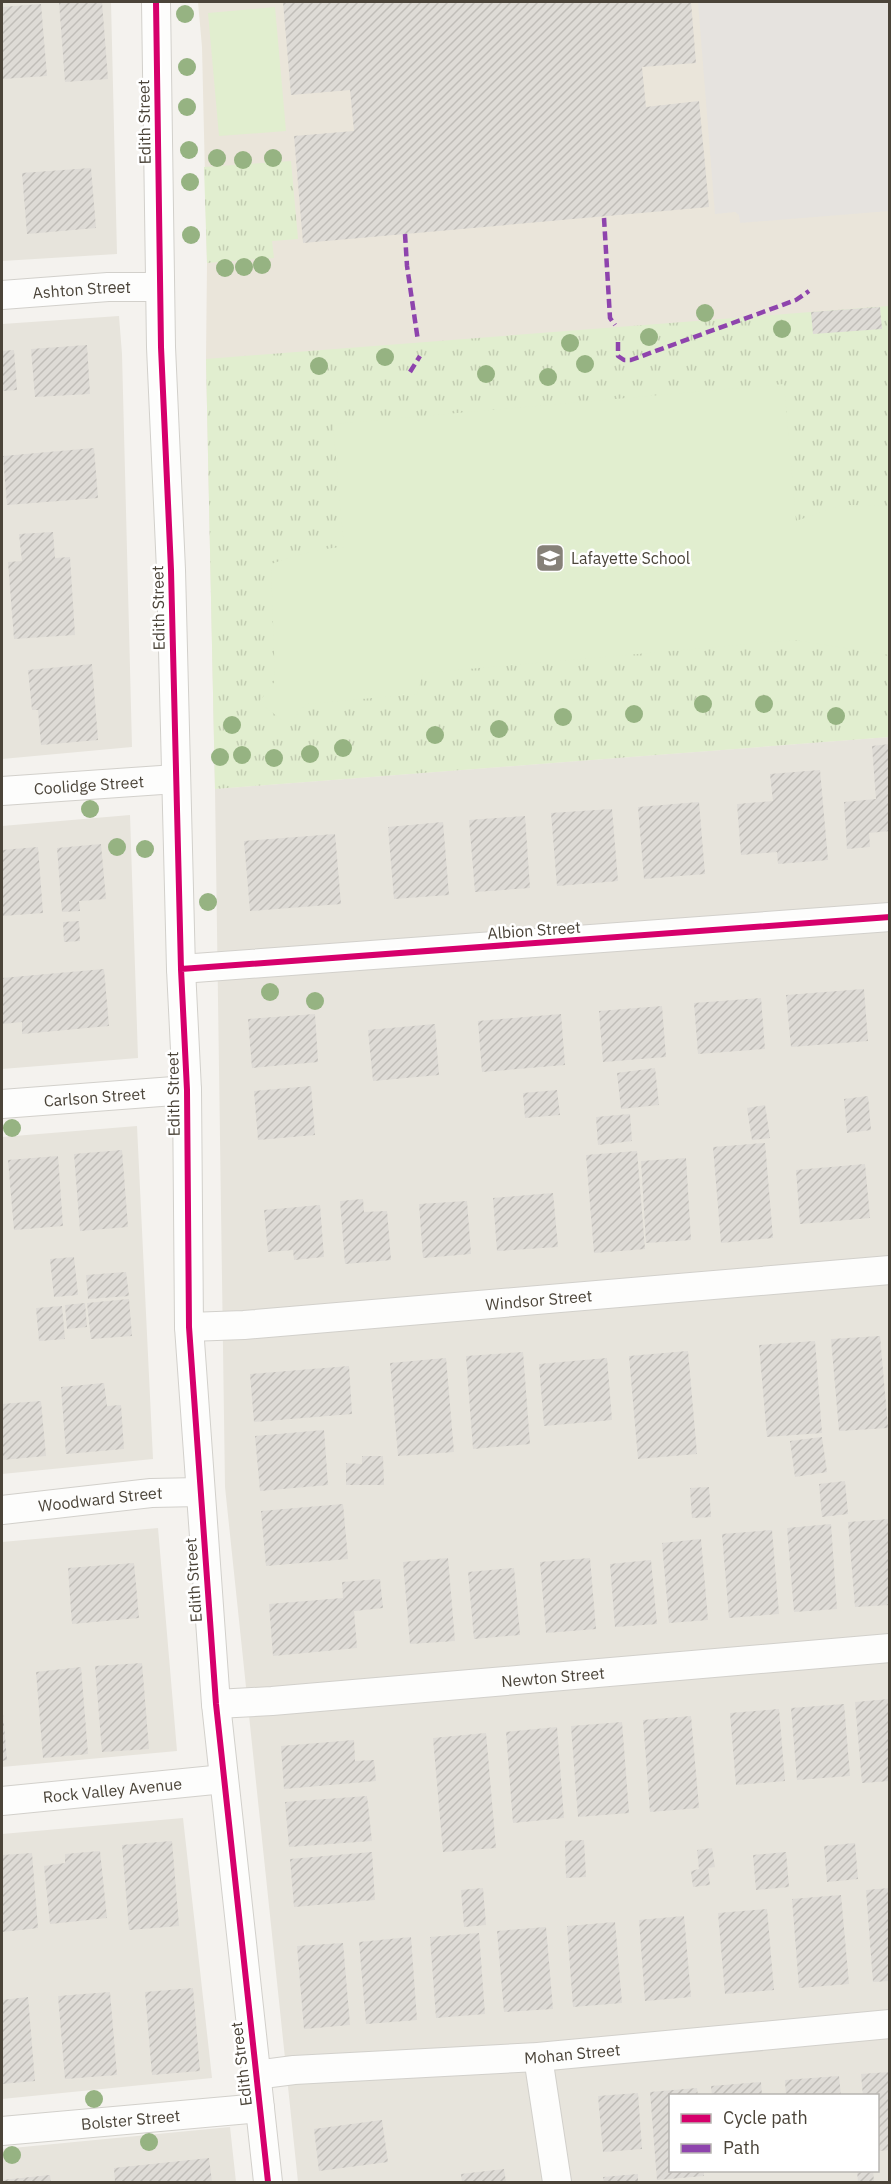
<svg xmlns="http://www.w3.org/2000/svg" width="891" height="2184" font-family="'IBM Plex Sans',sans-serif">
  <defs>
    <pattern id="park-tufts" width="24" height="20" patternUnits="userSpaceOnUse" patternTransform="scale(1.5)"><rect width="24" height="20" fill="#e1eecf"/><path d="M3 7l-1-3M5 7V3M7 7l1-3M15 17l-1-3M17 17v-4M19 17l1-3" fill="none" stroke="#c3cdb2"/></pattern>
    <pattern id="building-hatch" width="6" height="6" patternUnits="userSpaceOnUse" patternTransform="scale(1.5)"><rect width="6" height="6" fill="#dedbd6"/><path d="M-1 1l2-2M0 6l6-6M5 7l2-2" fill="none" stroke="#c0bdb8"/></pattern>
  </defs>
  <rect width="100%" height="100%" fill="#f4f2ee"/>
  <!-- residential -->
  <path fill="#e7e4dc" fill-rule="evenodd" d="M2,2H111L117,254L2,261Z
    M119,316L122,354L132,747L2,759V324Z
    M889,737V2182H298L225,1487L215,789ZM670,2096H878V2170H670Z
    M130,815L138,1058L2,1069V826Z
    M137,1126L153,1459L2,1474V1137Z
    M158,1528L177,1751L2,1767V1542Z
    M183,1818L212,2078L2,2099V1834Z
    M230,2127L236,2182H2V2149Z"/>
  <!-- education -->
  <path fill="#eae5da" d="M198,2H889V737L215,789L206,359L207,263L202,47Z"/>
  <!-- park -->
  <path fill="url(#park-tufts)" d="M291,161L298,239L272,241L274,258L207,263L204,167Z
    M889,306V737L215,789L206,359Z"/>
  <!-- pitch -->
  <path fill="#e1eecf" d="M275,7L286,131L219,136L208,13Z
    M784,384L796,521L842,505L884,506L889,512V655L794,640L423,673L417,694L306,704L288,725L259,702L275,681L271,564C295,556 318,548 344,547L333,424Z"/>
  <!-- parking -->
  <path fill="#e6e3df" d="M698,2H889V211L740,223L739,215L735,212L715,214Z"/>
  <!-- building -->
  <path fill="url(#building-hatch)" d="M59,2H102L108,79L65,82Z
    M283,2H691L696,63L642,67L646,107L699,101L709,207L303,243L294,136L354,131L350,90L291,95Z
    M41,4L47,76L2,79V7Z
    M91,168L96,228L27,234L22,173Z
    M880,307L882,329L813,334L811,312Z
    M87,345L90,394L35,397L31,349Z
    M14,350L17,390L2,391V351Z
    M94,448L98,498L7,505L3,456Z
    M53,532L55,558L70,557L75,635L14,639L8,562L22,561L19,534Z
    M92,664L98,740L41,745L38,710H32L28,670Z
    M890,744V831L869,833L870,847L847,849L844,802L876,799L872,746Z
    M820,770L828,860L778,864L777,852L741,855L737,804L773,801L770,774Z
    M699,802L705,874L644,879L638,807Z
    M612,809L618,881L557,886L551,813Z
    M525,816L530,888L475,892L469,820Z
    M443,822L449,895L394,899L388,827Z
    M335,834L341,904L250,911L244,841Z
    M101,844L106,899L79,901L80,911L62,912L57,848Z
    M38,847L43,913L2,916V850Z
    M79,921L80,941L64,942L63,922Z
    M104,969L109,1026L22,1034V1022L2,1024V978Z
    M864,989L868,1041L791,1047L786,995Z
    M761,998L765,1049L698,1054L694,1003Z
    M662,1006L666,1057L603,1062L599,1011Z
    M315,1014L318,1062L252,1068L248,1019Z
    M561,1014L565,1065L482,1072L478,1021Z
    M435,1024L439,1075L373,1081L368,1030Z
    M655,1068L659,1105L621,1109L617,1073Z
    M311,1086L315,1135L258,1140L254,1091Z
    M557,1090L560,1115L525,1118L523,1093Z
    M868,1096L871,1130L847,1133L844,1099Z
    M765,1105L770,1138L752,1140L747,1108Z
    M630,1114L632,1141L598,1145L596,1117Z
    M765,1143L773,1238L721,1243L713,1147Z
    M122,1150L128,1227L80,1231L74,1154Z
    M637,1151L645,1249L594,1253L586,1155Z
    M58,1156L63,1226L14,1230L8,1160Z
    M686,1158L691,1240L646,1243L641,1161Z
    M865,1164L870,1218L800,1224L796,1170Z
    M553,1193L558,1247L497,1251L493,1198Z
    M363,1199L364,1212L387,1211L391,1260L345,1264L340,1201Z
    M467,1201L471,1254L423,1258L419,1204Z
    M320,1205L324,1257L294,1260L293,1250L268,1252L264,1210Z
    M74,1257L78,1295L54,1297L50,1259Z
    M126,1272L129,1296L88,1299L86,1275Z
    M129,1299L132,1336L91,1339L87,1303Z
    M85,1303L87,1327L67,1329L65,1305Z
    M62,1306L65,1339L39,1341L36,1308Z
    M880,1336L888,1428L839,1431L831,1339Z
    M815,1341L822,1433L767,1437L759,1345Z
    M688,1351L697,1454L638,1459L629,1356Z
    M523,1352L530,1444L473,1449L466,1356Z
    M446,1358L454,1452L398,1456L390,1363Z
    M607,1358L612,1420L544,1426L539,1364Z
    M349,1366L352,1414L254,1422L250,1374Z
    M104,1383L107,1406L121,1405L124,1449L66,1454L61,1387Z
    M41,1401L46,1456L2,1460V1404Z
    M324,1430L328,1485L260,1491L255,1436Z
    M822,1437L827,1472L795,1477L790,1441Z
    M362,1456H383L384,1485H346V1463L362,1464Z
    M845,1481L848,1514L822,1517L819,1484Z
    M709,1487L711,1517L692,1518L690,1488Z
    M343,1504L348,1559L266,1566L261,1511Z
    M890,1519V1605L855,1607L848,1522Z
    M831,1524L837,1609L794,1612L787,1528Z
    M772,1530L779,1614L729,1618L722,1534Z
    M701,1539L708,1620L669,1623L662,1543Z
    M448,1558L455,1641L410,1644L403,1562Z
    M590,1558L596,1629L546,1633L540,1562Z
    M651,1560L657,1624L615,1627L610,1564Z
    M134,1563L139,1618L72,1624L68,1568Z
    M514,1568L520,1635L474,1639L468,1572Z
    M380,1579L383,1608L354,1611L357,1648L273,1656L269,1604L343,1598L342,1582Z
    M142,1663L149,1749L102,1752L95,1666Z
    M81,1667L88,1754L43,1758L36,1672Z
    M890,1699V1781L862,1783L855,1702Z
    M844,1704L850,1776L797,1780L791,1708Z
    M779,1709L785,1781L736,1785L730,1713Z
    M3,1714L7,1760L2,1761V1715Z
    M691,1716L699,1808L650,1812L643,1720Z
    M622,1722L629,1813L578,1817L571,1726Z
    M557,1727L564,1818L513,1823L506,1732Z
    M486,1733L496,1848L443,1852L433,1738Z
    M354,1740L355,1761L374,1760L376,1781L284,1789L281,1746Z
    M367,1796L372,1841L289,1847L285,1802Z
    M584,1840L586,1877L566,1878L565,1841Z
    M172,1841L179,1926L129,1930L122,1845Z
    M855,1843L858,1879L827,1882L824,1846Z
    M712,1848L715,1867L708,1868L710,1885L693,1887L691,1871L699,1869L697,1850Z
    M100,1851L107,1918L50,1924L44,1866L65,1863V1854Z
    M372,1852L375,1900L294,1907L290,1859Z
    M786,1852L789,1887L756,1890L753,1855Z
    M32,1853L38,1928L2,1932V1855Z
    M483,1888L486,1925L464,1927L461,1890Z
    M890,1888V1981L873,1982L866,1890Z
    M841,1895L849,1984L799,1988L792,1899Z
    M767,1909L774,1990L725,1994L718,1913Z
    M684,1916L691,1997L645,2001L639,1920Z
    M615,1922L622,2003L573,2007L567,1926Z
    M546,1927L553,2009L504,2012L497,1931Z
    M479,1933L485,2014L436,2018L430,1937Z
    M411,1937L417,2020L366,2024L359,1942Z
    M343,1943L350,2025L304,2029L297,1946Z
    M193,1988L200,2071L152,2075L145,1992Z
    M110,1992L117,2075L65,2079L58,1996Z
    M28,1997L35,2081L2,2084V2000Z
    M890,2072V2150L878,2151V2096H863L861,2074Z
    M839,2076L841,2096H786L785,2080Z
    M761,2082L762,2096H712L711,2086Z
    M697,2088L698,2096H670V2170H704V2176L657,2180L650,2092Z
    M638,2093L642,2149L603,2152L598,2096Z
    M382,2120L388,2162L319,2171L314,2129Z
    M209,2158L212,2182H115L114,2168Z
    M504,2169L506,2182H462L461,2174Z
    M857,2170H873L874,2182H858Z
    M638,2174V2182H604L603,2177Z
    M50,2175L51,2182H2V2180Z"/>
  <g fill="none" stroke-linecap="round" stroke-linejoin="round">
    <!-- street casing -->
    <g stroke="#d2d0cb" stroke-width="30">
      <g id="street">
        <path d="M156,2L161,347L171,570L181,969L187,1090L189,1327L216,1704L268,2182"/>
        <path id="s1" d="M2,295L108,287H160"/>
        <path id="s2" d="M2,791L176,779"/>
        <path d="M181,969L890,917"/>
        <path id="s3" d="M2,1104L187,1090"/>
        <path id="s4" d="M189,1327L244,1325L890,1270"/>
        <path id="s5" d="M2,1510L151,1493L200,1492"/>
        <path id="s6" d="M216,1704L272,1701L890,1648"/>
        <path id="s7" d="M2,1801L224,1779"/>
        <path d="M538,2057L557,2182"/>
        <path id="s8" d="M255,2075L294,2070L538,2057L890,2024"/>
        <path id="s9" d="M2,2131L260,2108"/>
      </g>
    </g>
    <!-- street -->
    <use href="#street" stroke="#fdfdfc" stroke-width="28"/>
    <!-- quiet -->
    <path stroke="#8e44ad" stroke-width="4.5" stroke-dasharray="9 4.5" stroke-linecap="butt" d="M604,218L610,318L615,325
      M405,234L407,266L418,341
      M618,342V356L624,360H631L796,300L809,291
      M410,372L420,356"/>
    <!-- cycleway casing -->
    <g stroke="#fff" stroke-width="10">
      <path id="cycleway" d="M156,2L161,347L171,570L181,969L187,1090L189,1327L216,1704L268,2182
        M181,969L890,917"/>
    </g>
    <!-- cycleway -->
    <use href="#cycleway" stroke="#d6006c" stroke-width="6"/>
  </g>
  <!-- trees -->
  <g fill="#96b382">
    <circle cx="185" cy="14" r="9"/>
    <circle cx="187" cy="67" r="9"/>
    <circle cx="187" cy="107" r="9"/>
    <circle cx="189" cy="150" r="9"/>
    <circle cx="217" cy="158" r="9"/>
    <circle cx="273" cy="158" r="9"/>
    <circle cx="243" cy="160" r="9"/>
    <circle cx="190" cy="182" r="9"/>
    <circle cx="191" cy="235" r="9"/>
    <circle cx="262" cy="265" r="9"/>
    <circle cx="244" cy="267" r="9"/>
    <circle cx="225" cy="268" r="9"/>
    <circle cx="705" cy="313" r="9"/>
    <circle cx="782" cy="329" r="9"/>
    <circle cx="649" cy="337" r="9"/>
    <circle cx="570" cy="343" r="9"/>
    <circle cx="385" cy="357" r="9"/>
    <circle cx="585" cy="364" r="9"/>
    <circle cx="319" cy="366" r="9"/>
    <circle cx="486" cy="374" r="9"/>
    <circle cx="548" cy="377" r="9"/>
    <circle cx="703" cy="704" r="9"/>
    <circle cx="764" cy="704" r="9"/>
    <circle cx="634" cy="714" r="9"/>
    <circle cx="836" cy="716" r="9"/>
    <circle cx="563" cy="717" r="9"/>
    <circle cx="232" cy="725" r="9"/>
    <circle cx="499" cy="729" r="9"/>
    <circle cx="435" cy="735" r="9"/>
    <circle cx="343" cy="748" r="9"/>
    <circle cx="310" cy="754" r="9"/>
    <circle cx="242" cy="755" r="9"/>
    <circle cx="220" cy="757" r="9"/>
    <circle cx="274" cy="758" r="9"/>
    <circle cx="90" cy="809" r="9"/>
    <circle cx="117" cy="847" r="9"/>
    <circle cx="145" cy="849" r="9"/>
    <circle cx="208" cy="902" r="9"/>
    <circle cx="270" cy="992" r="9"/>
    <circle cx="315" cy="1001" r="9"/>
    <circle cx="12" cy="1128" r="9"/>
    <circle cx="94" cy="2099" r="9"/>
    <circle cx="149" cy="2142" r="9"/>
    <circle cx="12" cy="2155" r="9"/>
  </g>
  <!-- icons -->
  <defs>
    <g id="school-square" transform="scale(1.5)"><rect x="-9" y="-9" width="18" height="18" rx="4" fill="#868178" stroke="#fff"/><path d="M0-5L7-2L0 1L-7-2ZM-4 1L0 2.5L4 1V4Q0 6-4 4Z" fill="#fff"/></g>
  </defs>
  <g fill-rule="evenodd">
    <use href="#school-square" x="550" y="558"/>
  </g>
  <g text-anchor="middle" stroke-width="5" stroke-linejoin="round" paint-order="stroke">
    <!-- street labels -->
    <g font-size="16" fill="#4b4439" stroke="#fff">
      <text transform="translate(144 122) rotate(-91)" y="6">Edith Street</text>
      <text dy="6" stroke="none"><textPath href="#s1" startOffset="80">Ashton Street</textPath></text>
      <text transform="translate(158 608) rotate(-91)" y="6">Edith Street</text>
      <text dy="6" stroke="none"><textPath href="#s2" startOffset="87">Coolidge Street</textPath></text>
      <text transform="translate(534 930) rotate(-4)" y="6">Albion Street</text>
      <text transform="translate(173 1094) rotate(-91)" y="6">Edith Street</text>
      <text dy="6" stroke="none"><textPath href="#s3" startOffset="93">Carlson Street</textPath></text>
      <text dy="6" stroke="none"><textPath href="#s4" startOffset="351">Windsor Street</textPath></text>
      <text dy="6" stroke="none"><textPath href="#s5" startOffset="99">Woodward Street</textPath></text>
      <text transform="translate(193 1580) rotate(-94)" y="6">Edith Street</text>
      <text dy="6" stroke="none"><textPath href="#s6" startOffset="338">Newton Street</textPath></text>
      <text dy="6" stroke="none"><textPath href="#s7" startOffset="111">Rock Valley Avenue</textPath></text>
      <text dy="6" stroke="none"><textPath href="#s8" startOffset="318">Mohan Street</textPath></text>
      <text transform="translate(241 2064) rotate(-97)" y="6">Edith Street</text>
      <text dy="6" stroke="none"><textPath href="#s9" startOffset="129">Bolster Street</textPath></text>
    </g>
    <!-- poi labels -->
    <g font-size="16" fill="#4b4439" stroke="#fff" text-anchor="start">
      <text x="571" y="564">Lafayette School</text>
    </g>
  </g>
  <!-- border -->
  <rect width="891" height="2184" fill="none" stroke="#4b4439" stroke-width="6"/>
  <!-- legend -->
  <rect x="669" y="2094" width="210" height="78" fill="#ffffff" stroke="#b7b4b0" stroke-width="1.5"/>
  <rect x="681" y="2114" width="30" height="9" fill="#d6006c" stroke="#b7b4b0" stroke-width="1.5"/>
  <text x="723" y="2124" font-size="18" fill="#4b4439">Cycle path</text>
  <rect x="681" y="2144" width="30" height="9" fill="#8e44ad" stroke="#b7b4b0" stroke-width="1.5"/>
  <text x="723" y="2154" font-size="18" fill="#4b4439">Path</text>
</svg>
